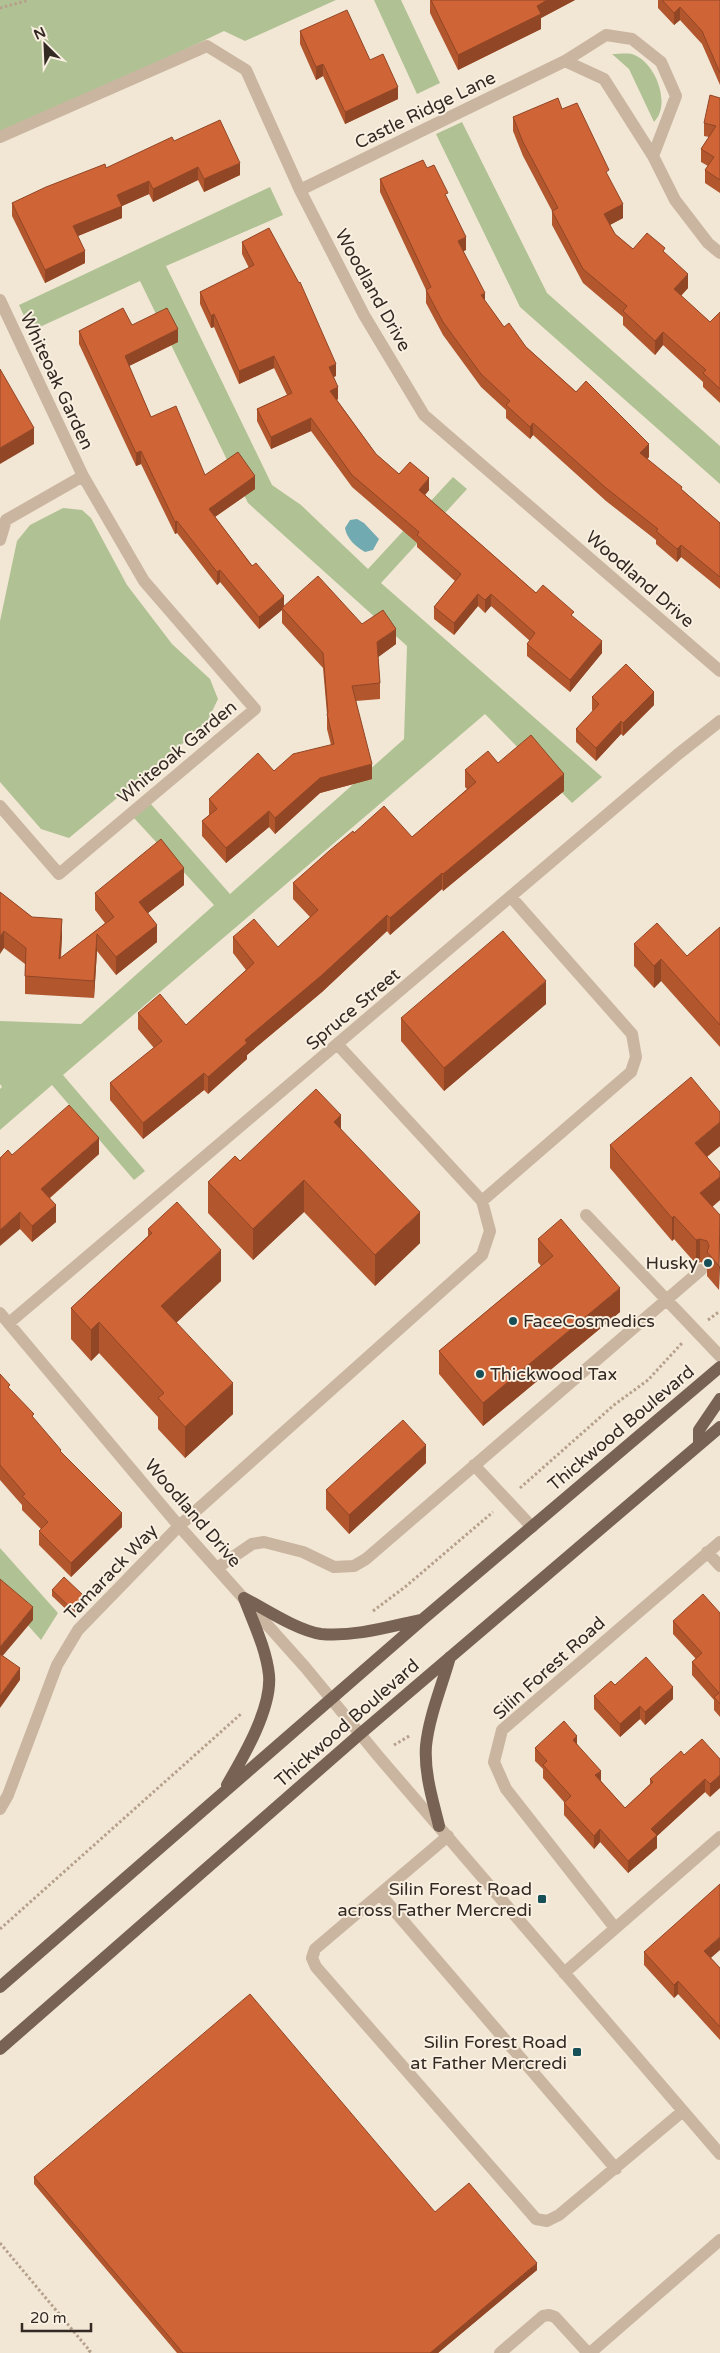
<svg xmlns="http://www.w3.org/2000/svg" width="720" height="2353" font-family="'Varela Round',sans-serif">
  <rect width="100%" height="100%" fill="#f2e6d5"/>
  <!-- green -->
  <path fill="#b0c294" d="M0,0H336L245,41L224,31L0,138Z
    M374,0H401L440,83L417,94Z
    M612,54C618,54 626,53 632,54C655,61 672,104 654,122L629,69Z
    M462,122L547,293L720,446V484L520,307L436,134Z
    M270,187L283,215L166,266L272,485L301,505L368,569L453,477L467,489L381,583L602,777L572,803L485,714L63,1075L145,1171L134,1180L52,1085L0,1130V1089L2,1087L0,1084V1021L81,1024L214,905L134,818L150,803L230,894L404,739L407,646L248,503L140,281L31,331L19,305Z
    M63,508L82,510L91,518L127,585L172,644L210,679L218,699L206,724L69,838L41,829L0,782V621L17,541L30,525Z
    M0,1548L58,1613L41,1640L0,1594Z"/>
  <!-- water -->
  <path fill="#72aab1" d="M357,519L364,523L379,539L373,550L365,552C355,546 347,539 345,528L350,520Z"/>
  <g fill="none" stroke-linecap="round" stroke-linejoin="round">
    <!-- path -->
    <path stroke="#b6a08b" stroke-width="3" stroke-dasharray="2.5 2.5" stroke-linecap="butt" d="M0,8L29,0
      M708,1320L720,1311
      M520,1488L614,1405L648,1380L683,1342
      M373,1611L405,1587L493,1512
      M394,1745L411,1735
      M0,1929L242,1713
      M0,2243L90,2351L88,2353"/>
    <!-- minor -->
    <path stroke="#cab6a0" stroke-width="12" d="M565,61L606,35L632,39L661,62L676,96L653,156
      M0,137L207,46L246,70L300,190L364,315L424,415L720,671
      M300,190L565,61L604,79L653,156L675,200L708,243L720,253
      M0,300L83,476L144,581L255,709L59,874L0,806
      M0,540L6,520L83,476
      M338,1045L482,1201
      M586,1215L720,1356
      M0,1313L179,1526L305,1667L379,1757L720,2154
      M9,1323L677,755L720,721
      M474,1465L532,1527
      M707,1552L720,1566
      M217,1568L252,1544L264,1542L303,1552L334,1567L354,1566L366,1559L701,1270
      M0,1809L8,1795L57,1665L78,1630L179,1526L482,1255L490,1231L482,1201L631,1072L636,1057L632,1034L511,897
      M448,1836L315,1949L312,1958L316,1967L536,2219L547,2221L559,2215L683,2111
      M380,1894L616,2169
      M615,1928L506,1789L494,1762L502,1730L720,1542
      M564,1973L720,1837
      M500,2353L543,2316L549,2315L555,2317L588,2353
      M590,2353L720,2240"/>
    <!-- major -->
    <path stroke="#776254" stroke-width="12" d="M699,1445V1430L720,1399
      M244,1598C265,1609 298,1631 321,1634C354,1637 388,1627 420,1620
      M227,1785C244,1756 272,1708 269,1675C266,1648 253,1622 244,1598
      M439,1826C433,1801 424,1773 426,1746C429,1716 442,1686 450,1657
      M0,1987L423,1619L720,1367
      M0,2049L360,1734L720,1427"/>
  </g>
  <!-- wall -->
  <path fill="#b2562e" d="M430,0H575L541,18V29L458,70L430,13Z
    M658,0H720V85L702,44L680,20L674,25L658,8Z
    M300,31L398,99L345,124L323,76L316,80L300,44Z
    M720,98V193L705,183V170L708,166L701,162V149L709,137L704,136V123Z
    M562,109L609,178L623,218L610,225L615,234L633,249L665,253L688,288L681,296L710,322L720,312V403L703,387V382L663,345L655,355L623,325V317L583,283L552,225V211L523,156L513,131V117Z
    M174,141L240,175L204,192L198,180L153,202L149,194L122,206V218L78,236L85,263L45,283L12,216V203L106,168Z
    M427,168L448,200L466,250L463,251L485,301L504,327L649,457L647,459L720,523V589L681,557L677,562L656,544V540L606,501L533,435L530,439L506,418V410L481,387L443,335L426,303V290L380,192V179Z
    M242,242L336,376L333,377L338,399L337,400L376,454L399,474L429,490L425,495L536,593L574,618L602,653L570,692L527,656V644L530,641L491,606L485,613L478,606L454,635L434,619V607L455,581L417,547V543L352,487L311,431L271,449L257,421V409L287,395L274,368L239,384L214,327L211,328L200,304V292L249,268L242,254Z
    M132,325L178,342L129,366L151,417L205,475L255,489L215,517L284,607L362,624L396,644L378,657L380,683V699L356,701L372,779L320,793L275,834L269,827L226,863L202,836V821L209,815V799L274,771L331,745L327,729V714L323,668L282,623V610L259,629L220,582L217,585L177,533L175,534L141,464L136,466L79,344V331Z
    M592,697L654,705L623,736L621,734L596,761L576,742V729L593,711L592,710Z
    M498,763L564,791L443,891L442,889L390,935L387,931L322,992L247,1055V1059L208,1094L204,1090L143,1139L110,1100V1083L154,1048L138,1029V1013L186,1025L246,970L233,953V937L278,947L310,917L293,899V883L354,833L412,837L467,789L465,787V770Z
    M184,885L148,913L157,942L116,975L97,951L94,998L25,994V964L4,948L0,892L32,917L62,936L61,958L105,923L95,910V893Z
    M720,927V1047L661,981L654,988L634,966V944L687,956Z
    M546,1004L444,1091L401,1041V1018Z
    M341,1129L420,1243L375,1286L304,1212L253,1260L208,1213V1182L240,1161Z
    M610,1145L720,1146L707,1157L720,1172V1200L712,1207L720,1215L719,1290L707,1276V1264L700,1262L696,1264L674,1239L672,1241L610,1168Z
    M99,1154L50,1198L56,1222L32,1242L20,1229L12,1155Z
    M148,1229L221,1281L176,1323L233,1414L185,1458L158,1429V1417L99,1353L91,1361L71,1339V1308L148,1236Z
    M538,1239L620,1312L483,1426L439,1374V1351L541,1266L538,1262Z
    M0,1374L10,1390L122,1527L71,1577L39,1545V1531L41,1529L22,1510V1505L0,1480Z
    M426,1463L349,1534L326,1509V1490Z
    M52,1590L84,1602L72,1615L52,1596Z
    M720,1613V1717L714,1710V1700L692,1675V1662L696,1659L673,1634V1621Z
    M615,1685L673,1699L645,1725L640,1719L620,1737L594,1709V1696Z
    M577,1744L601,1781L625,1808L650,1784V1779L684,1755L720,1759L710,1797L705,1792L657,1836V1848L628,1873L600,1842L594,1849L564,1815V1802L543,1778V1769L535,1761V1748Z
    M644,1952L711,1958L720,1968V2040L678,1994L674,1998L644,1965Z
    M34,2177L435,2212L537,2270L438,2353H177L34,2184Z"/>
  <!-- shaded-wall -->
  <path fill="#914626" d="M547,0H575L541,18V29L458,70V55Z
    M680,7V20L674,25V13Z
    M323,64V76L316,80V67Z
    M398,87V99L345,124V112Z
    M240,163V175L204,192V179Z
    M198,167V180L153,202V189Z
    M149,181V194L122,206V218L73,238V226L117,195Z
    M623,204V218L604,228V214Z
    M466,237V250L458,254V241Z
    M85,251V263L45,283V270Z
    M688,274V288L674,303V289Z
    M485,293V306L481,295Z
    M214,314V327L211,328V316Z
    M178,329V342L125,368V356Z
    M663,332V345L655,355V341Z
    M274,356V368L239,384V371Z
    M336,364V376L329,379V367Z
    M338,387V399L330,403V391Z
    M311,418V431L271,449V437Z
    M533,423V435L530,439V427Z
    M34,428V444L0,464V448Z
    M649,444V457L640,466V453Z
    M141,451V464L136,466V453Z
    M255,476V489L209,521V509Z
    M429,478V490L419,502V490Z
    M177,521V533L175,534V522Z
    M681,545V557L677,562V549Z
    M220,570V582L217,585V572Z
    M478,594V606L454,635V623Z
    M491,594V606L485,613V600Z
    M284,596V609L282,608V610L259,629V617Z
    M396,629V644L377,658V642Z
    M602,641V653L570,692V680Z
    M654,692V705L623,736V723Z
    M621,721V734L596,761V748Z
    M372,764V779L320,793L275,834V818L320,778Z
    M564,774V791L443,891V874Z
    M269,811V827L226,863V848Z
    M184,868V885L139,920V902Z
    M442,873V889L390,935V918Z
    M387,915V931L322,992L247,1055V1059L208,1094V1077L245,1040Z
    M62,919V936L59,976V959Z
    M157,925V942L116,975V957Z
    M4,931V948L0,954V936Z
    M97,934V951L94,998V981Z
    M661,959V981L654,988V966Z
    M546,981V1004L444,1091V1068Z
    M204,1073V1090L143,1139V1123Z
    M341,1115V1146L334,1122Z
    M720,1122V1146L695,1166V1143Z
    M99,1138V1154L41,1205V1189Z
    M720,1177V1200L700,1217V1193Z
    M304,1180V1212L253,1260V1229Z
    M56,1205V1222L32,1242V1226Z
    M20,1212V1229L0,1246V1230Z
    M420,1212V1243L375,1286V1255Z
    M674,1216V1239L672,1241V1218Z
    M700,1239V1262L696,1264V1240Z
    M221,1250V1281L161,1337V1306Z
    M719,1266H720L719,1290Z
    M620,1288V1312L483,1426V1403Z
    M99,1322V1353L91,1361V1330Z
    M233,1383V1414L185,1458V1427Z
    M426,1445V1463L349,1534V1515Z
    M122,1513V1527L71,1577V1563Z
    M84,1596V1602L72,1615V1609Z
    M33,1607V1620L0,1659V1647Z
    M20,1668V1680L0,1708V1696Z
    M673,1687V1699L645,1725V1712Z
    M640,1706V1719L620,1737V1724Z
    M577,1736V1749L573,1740Z
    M601,1771V1783L595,1775Z
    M720,1775V1788L710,1797V1784Z
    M705,1779V1792L657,1836V1848L628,1873V1861L651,1829Z
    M600,1829V1842L594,1849V1836Z
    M720,1937V1950L704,1964V1951Z
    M678,1981V1994L674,1998V1985Z
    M537,2263V2270L438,2353H430Z"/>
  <!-- building -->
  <path fill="#cf6436" stroke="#914626" d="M431,0H547L537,6L541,14L458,55Z
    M662,0H720V73L702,31L680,7L674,13Z
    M347,10L370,60L383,54L398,87L345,112L323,64L316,67L300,31Z
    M710,95L720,98V180L705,170L714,157L701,149L716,126L704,123Z
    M558,98L562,109L577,103L609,170L606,172L623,204L604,214L615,234L633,249L647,233L665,248L663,251L688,274L674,289L710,322L720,312V389L703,373L706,370L663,332L655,341L623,311L627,306L583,269L552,211L558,208L523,142L513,117Z
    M220,120L240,163L204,179L198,167L153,189L149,181L117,195L122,206L73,226L85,251L45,270L12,203L46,187L105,164L106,168L172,137L174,141Z
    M423,160L427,168L434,165L448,193L445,194L466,237L458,241L485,293L481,295L504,327L509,323L526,347L576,392L586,381L649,444L640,453L682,487L681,489L720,523V577L681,545L677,549L656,531L658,529L606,488L533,423L530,427L506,405L510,401L481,374L443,322L426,290L431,287L380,179Z
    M269,228L299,283L300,282L336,364L329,367L338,387L330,391L376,454L399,474L410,462L429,478L419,490L536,593L543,585L574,612L571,615L602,641L570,680L527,644L535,633L491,594L485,600L478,594L454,623L434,607L461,574L417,535L419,532L352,475L311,418L271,437L257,409L292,393L274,356L239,371L214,314L211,316L200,292L254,265L242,242Z
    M123,308L132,325L167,308L178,329L125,356L151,417L176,406L205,475L238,452L255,476L209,509L252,566L256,563L284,596L259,617L220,570L217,572L177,521L175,522L141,451L136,453L79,331Z
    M0,369L34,428L0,448Z
    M318,576L362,624L383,610L396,629L377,642L380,683L352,686L372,764L320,778L275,818L269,811L226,848L202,821L217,809L209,799L258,753L274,771L293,754L334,744L327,714L328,713L323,653L282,608Z
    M626,664L654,692L623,723L621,721L596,748L576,729L599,704L592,697Z
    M531,735L564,774L443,874L442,873L390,918L387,915L322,975L245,1040L247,1043L208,1077L204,1073L143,1123L110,1083L162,1041L138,1013L160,994L186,1025L254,963L233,937L254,919L278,947L318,910L293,883L329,851L353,831L354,833L384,806L412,837L476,782L465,770L488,751L498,763Z
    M161,839L184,868L139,902L157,925L116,957L97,934L94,981L25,976L26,948L4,931L0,936V892L32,917L62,919L59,959L114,917L95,893Z
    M657,923L687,956L720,927V1025L661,959L654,966L634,944Z
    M503,931L546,981L444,1068L401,1018Z
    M691,1077L720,1112V1122L695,1143L720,1172V1177L700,1193L720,1215L719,1266L707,1252L709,1246L707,1241L700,1239L696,1240L674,1216L672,1218L610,1145Z
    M316,1089L341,1115L334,1122L420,1212L375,1255L304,1180L253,1229L208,1182L235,1156L240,1161Z
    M69,1105L99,1138L41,1189L56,1205L32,1226L20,1212L0,1230V1158L8,1150L12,1155Z
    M177,1202L221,1250L161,1306L233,1383L185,1427L158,1398L164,1393L99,1322L91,1330L71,1308L152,1233L148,1229Z
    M561,1219L620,1288L483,1403L439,1351L553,1256L538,1239Z
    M0,1374L10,1385L8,1387L34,1414L32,1416L61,1450L60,1451L122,1513L71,1563L39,1531L48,1522L22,1496L25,1494L0,1465Z
    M403,1420L426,1445L349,1515L326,1490Z
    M64,1577L84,1596L72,1609L52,1590Z
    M0,1579L33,1607L0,1647Z
    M703,1594L720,1613V1704L714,1697L719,1693L692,1662L702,1653L673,1621Z
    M0,1654L20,1668L0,1696Z
    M646,1657L673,1687L645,1712L640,1706L620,1724L594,1696L611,1681L615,1685Z
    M564,1721L577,1736L573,1740L601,1771L595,1775L625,1808L653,1782L650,1779L681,1751L684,1755L702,1739L720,1759V1775L710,1784L705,1779L651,1829L657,1835L628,1861L600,1829L594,1836L564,1803L571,1796L543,1765L547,1761L535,1748Z
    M720,1884V1937L704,1951L720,1968V2027L678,1981L674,1985L644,1952Z
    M250,1994L435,2212L469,2183L537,2263L430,2353H183L34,2177Z"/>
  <!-- markers -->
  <g fill="#174f58" stroke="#faf0e1" stroke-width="2">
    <circle cx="708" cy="1263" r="5"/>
    <circle cx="513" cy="1321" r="5"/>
    <circle cx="480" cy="1374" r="5"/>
    <rect x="537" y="1894" width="10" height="10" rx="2.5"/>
    <rect x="572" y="2047" width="10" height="10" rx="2.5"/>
  </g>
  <g text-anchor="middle" stroke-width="4" stroke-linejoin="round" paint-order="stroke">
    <!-- street labels -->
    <g font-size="18" fill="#342a24" stroke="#faf0e1">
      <text transform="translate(425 110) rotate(-26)" y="6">Castle Ridge Lane</text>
      <text transform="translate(373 290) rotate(61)" y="6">Woodland Drive</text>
      <text transform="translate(57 381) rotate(65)" y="6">Whiteoak Garden</text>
      <text transform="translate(640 579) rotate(41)" y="6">Woodland Drive</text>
      <text transform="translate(177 752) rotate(-40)" y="6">Whiteoak Garden</text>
      <text transform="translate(353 1009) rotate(-40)" y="6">Spruce Street</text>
      <text transform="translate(621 1428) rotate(-40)" y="6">Thickwood Boulevard</text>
      <text transform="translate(193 1513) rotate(49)" y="6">Woodland Drive</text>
      <text transform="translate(111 1572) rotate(-46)" y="6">Tamarack Way</text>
      <text transform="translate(549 1668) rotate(-42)" y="6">Silin Forest Road</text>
      <text transform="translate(347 1723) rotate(-41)" y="6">Thickwood Boulevard</text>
    </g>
    <!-- poi labels -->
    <g font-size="18" fill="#342a24" stroke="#faf0e1" text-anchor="end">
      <text x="698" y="1269">Husky</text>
      <text x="523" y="1327" text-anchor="start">FaceCosmedics</text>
      <text x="490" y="1380" text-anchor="start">Thickwood Tax</text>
      <text x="532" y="1895">Silin Forest Road<tspan x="532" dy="21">across Father Mercredi</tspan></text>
      <text x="567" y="2048">Silin Forest Road<tspan x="567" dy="21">at Father Mercredi</tspan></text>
    </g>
  </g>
  <!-- north arrow -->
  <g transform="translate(45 45) rotate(336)" stroke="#faf0e1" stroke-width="4" paint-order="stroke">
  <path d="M0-4L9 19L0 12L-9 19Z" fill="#342a24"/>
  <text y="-8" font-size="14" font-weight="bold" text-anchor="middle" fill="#342a24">N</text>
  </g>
  <!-- scale -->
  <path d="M22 2323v8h69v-8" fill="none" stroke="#342a24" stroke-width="2.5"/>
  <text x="30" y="2323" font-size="15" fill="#342a24" stroke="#faf0e1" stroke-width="4" paint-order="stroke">20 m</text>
</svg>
